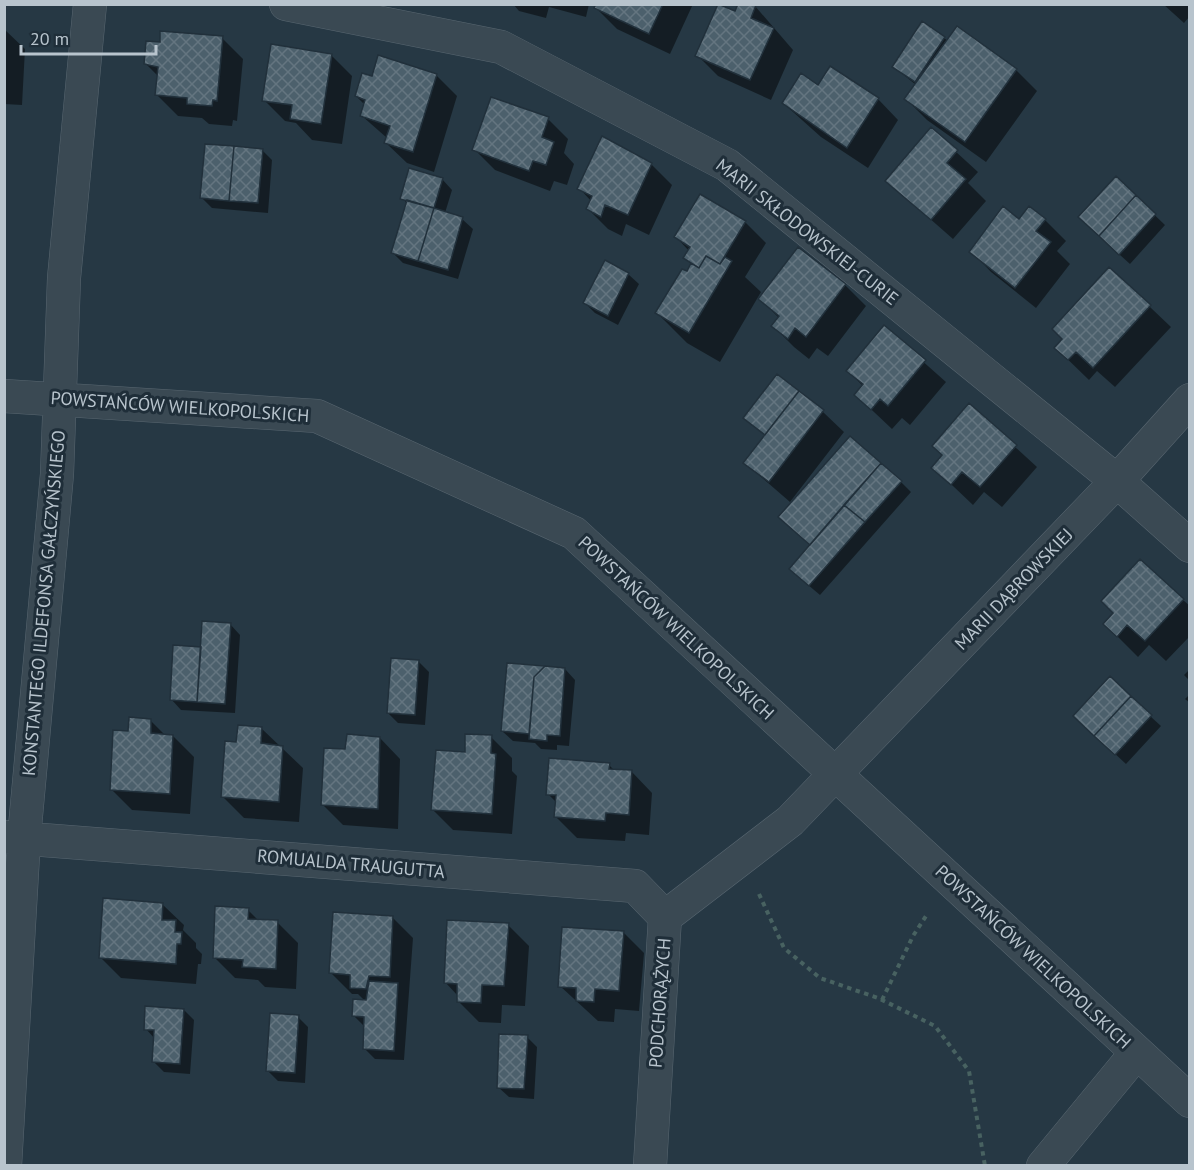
<svg xmlns="http://www.w3.org/2000/svg" width="1194" height="1170" font-family="'PT Sans',sans-serif">
  <defs>
    <pattern id="building-cross-hatch" width="8" height="8" patternUnits="userSpaceOnUse" patternTransform="scale(1.5)"><rect width="8" height="8" fill="#4c606c"/><path d="M0 0l8 8M0 8l8-8" fill="none" stroke="#647580"/></pattern>
  </defs>
  <rect width="100%" height="100%" fill="#263844"/>
  <!-- shadow -->
  <path fill="#0007" d="M513,4H589L586,17L549,7L546,18L519,11Z
    M598,4H693L670,54L617,29L596,8Z
    M740,4L755,6L793,50L771,100L718,76L697,55L736,13Z
    M1163,4H1190V16L1184,23Z
    M958,28L1016,70L1037,91L986,162L927,120L906,99L916,85L894,67L944,38L948,41Z
    M4,29L25,49L22,105L4,104Z
    M222,38L243,59L237,121L233,120L232,126L209,124L202,118L178,116L157,95L158,76L146,64L161,44Z
    M331,55L352,76L342,144L312,140L296,123L285,121L264,100Z
    M436,75L457,96L434,172L407,163L386,143L387,138L362,116L365,105L356,96L373,78Z
    M819,87L878,99L898,120L868,168L821,137L783,103Z
    M548,119L568,139L564,153L574,164L567,185L554,181L550,191L495,170L474,149Z
    M931,129L978,172L968,183L986,201L953,239L887,181Z
    M262,150L272,160L268,213L212,208L202,198Z
    M651,164L672,185L649,235L626,224L622,236L608,229L587,208L591,201L579,188Z
    M1116,178L1165,225L1130,264L1090,228Z
    M442,179L452,190L445,213L462,219L473,229L458,279L403,263L393,253L408,204L402,198Z
    M1045,220L1066,241L1057,251L1070,264L1036,308L991,272L971,251L1020,221Z
    M745,222L766,243L745,277L761,292L720,362L687,343L657,313L692,265L685,258L689,251L676,237Z
    M1110,269L1171,327L1115,387L1097,371L1089,380L1056,348Z
    M628,274L639,284L618,325L595,313L585,303Z
    M845,285L866,306L828,356L817,348L809,359L794,347L773,326L779,318L760,299Z
    M884,327L946,382L910,425L902,418L892,429L856,395L863,386L848,371Z
    M777,376L823,412L844,432L790,502L745,463L766,436L745,418Z
    M969,405L1037,467L1002,507L984,492L973,505L933,467L944,455Z
    M901,482L911,492L820,595L801,579L811,546Z
    M1183,600L1190,606V636L1166,661L1149,645L1138,657L1105,624Z
    M230,624L240,635L235,713L181,710L171,699L202,649Z
    M419,662L429,672L425,725L398,723L388,713Z
    M508,665L565,669L575,680L569,746L557,745V750L541,749L535,743L513,741L502,731Z
    M1190,669V681L1184,675Z
    M1190,694V703L1185,699Z
    M1150,716L1161,726L1126,764L1085,726Z
    M150,720L165,735L173,736L194,757L190,814L132,810L111,789L130,733Z
    M261,728L303,768L299,822L244,818L223,797L238,743Z
    M491,737L512,758V771L517,776L512,834L453,830L432,809L466,754Z
    M380,738L400,759L398,829L343,825L322,804L346,750Z
    M609,765L615,771L632,772L652,793L649,835L626,833L625,841L577,838L556,817L557,803L548,794Z
    M163,905L184,925L183,930L196,943V948L202,954L201,964H198L196,984L121,978L100,957Z
    M248,910L259,921L277,922L298,943L296,989L265,987L258,980L235,978L214,957Z
    M392,917L413,938L404,1060L375,1059L364,1048V1026L354,1016L366,1002L358,994H352L331,973Z
    M508,925L529,946L525,1006L502,1005L501,1023L479,1022L458,1001V996L445,982Z
    M623,932L644,953L639,1011L615,1009L614,1022L598,1021L560,986Z
    M184,1010L194,1020L190,1074L164,1072L154,1062L155,1039L146,1029Z
    M298,1017L308,1027L305,1083L278,1081L268,1071Z
    M527,1037L537,1047L534,1099L509,1097L498,1087Z"/>
  <!-- building -->
  <path fill="url(#building-cross-hatch)" stroke="#21303b" stroke-width="1.5" d="M596,4H663L649,34L594,8Z
    M718,4L735,11L738,4L756,5L751,18L774,28L750,80L695,56Z
    M922,21L945,37L915,82L892,67Z
    M957,26L1017,69L965,142L904,99Z
    M160,31L223,36L217,101L213,100L212,106L187,104V98L155,95L158,67L144,64L146,41L160,42Z
    M271,44L332,54L321,124L290,119L292,105L262,101Z
    M378,55L437,74L413,152L384,143L390,126L360,116L365,100L355,96L362,73L372,76Z
    M830,66L879,98L847,148L782,103L801,73L818,85Z
    M491,97L549,117L542,137L554,142L546,165L533,161L529,171L472,150Z
    M931,127L958,150L947,163L966,179L931,220L885,181Z
    M602,136L652,163L628,215L605,205L601,217L586,209L592,196L577,189Z
    M205,144L234,146L229,201L200,198Z
    M234,146L263,149L258,203L229,201Z
    M409,168L443,178L434,208L400,199Z
    M1116,176L1136,195L1099,236L1078,217Z
    M700,194L746,221L720,264L706,256L699,268L683,258L690,247L674,237Z
    M1136,195L1156,214L1119,255L1099,236Z
    M407,200L434,208L418,261L391,253Z
    M1003,206L1019,219L1029,206L1046,219L1036,231L1051,242L1015,288L969,252Z
    M434,208L463,217L448,270L418,261Z
    M798,247L846,284L806,337L795,328L788,339L771,326L779,316L758,299Z
    M706,256L720,264L725,257L732,261L689,333L655,313L682,269L687,271L691,263L699,268Z
    M605,260L629,273L608,316L583,303Z
    M1109,267L1151,305L1093,368L1076,352L1068,360L1054,348L1062,339L1052,329Z
    M884,325L926,360L888,406L880,399L871,410L854,395L863,384L846,371Z
    M777,374L799,391L765,435L743,418Z
    M799,391L824,410L769,482L743,463Z
    M969,403L1017,445L980,487L962,472L951,485L931,468L942,455L932,446Z
    M850,436L881,463L810,545L778,517Z
    M881,463L902,481L865,522L844,505Z
    M844,505L865,522L809,586L789,569Z
    M1140,559L1184,599L1145,641L1127,625L1117,637L1103,624L1113,613L1101,601Z
    M202,621L231,623L225,704L197,702Z
    M173,645L201,647L197,702L170,700Z
    M391,658L419,660L415,715L387,713Z
    M507,663L545,666L534,677L529,734L501,731Z
    M545,666L565,668L560,736L547,735V741L529,739L534,677Z
    M1110,676L1131,696L1094,736L1073,716Z
    M1131,696L1152,715L1115,755L1094,736Z
    M129,717L151,719V733L173,735L170,794L110,790L113,730L128,731Z
    M238,725L262,727L261,743L283,746L279,802L221,797L225,741L236,742Z
    M347,734L380,737L378,809L321,805L324,748L345,749Z
    M465,734L492,735L491,753L496,754L492,814L431,810L436,750L465,752Z
    M549,758L610,763L609,769L632,770L629,815L606,813L605,821L554,817L556,795H546Z
    M103,898L163,903L162,920H176L175,932H182L181,944H177L176,964L99,958Z
    M215,906L249,908L248,919L278,920L276,969L242,967L243,960L213,958Z
    M333,912L393,916L390,977L369,976L366,989L350,988V975L329,973Z
    M447,920L509,923L504,986L482,985L481,1003L457,1002V984L444,983Z
    M562,927L624,931L619,991L595,989L594,1002L576,1001V988L558,987Z
    M369,981L398,983L394,1051L363,1049L364,1017L352,1016L353,999L366,1000Z
    M145,1006L184,1009L180,1064L152,1062L154,1030H144Z
    M270,1013L299,1015L295,1073L266,1071Z
    M499,1034L528,1035L524,1089L497,1088Z"/>
  <g fill="none" stroke-linecap="round" stroke-linejoin="round">
    <!-- minor casing -->
    <g stroke="#596771" stroke-width="34">
      <path id="minor" d="M286,4L501,47L727,165L1117,481L1190,546
        M4,396L317,416L574,533L1190,1101
        M4,837L635,886L665,917
        M5,1166L24,838L57,474L64,278L90,4
        M650,1166L665,917L790,821L1117,481L1190,400
        M1043,1166L1137,1052"/>
    </g>
    <!-- path -->
    <path stroke="#486261" stroke-width="4" stroke-dasharray="4.5 4.5" stroke-linecap="butt" d="M759,894L784,948L820,978L878,998L935,1026L969,1071L985,1166
      M882,1000L913,936L928,913"/>
    <!-- minor -->
    <use href="#minor" stroke="#3a4953" stroke-width="33"/>
  </g>
  <g text-anchor="middle" stroke-width="6" stroke-linejoin="round" paint-order="stroke">
    <!-- street labels -->
    <g font-size="18" fill="#b8c4cd" stroke="#1f2e39">
      <text transform="translate(807 232) rotate(38)" y="6">MARII SKŁODOWSKIEJ-CURIE</text>
      <text transform="translate(180 407) rotate(4)" y="6">POWSTAŃCÓW WIELKOPOLSKICH</text>
      <text transform="translate(1014 589) rotate(-46)" y="6">MARII DĄBROWSKIEJ</text>
      <text transform="translate(44 603) rotate(-85)" y="6">KONSTANTEGO ILDEFONSA GAŁCZYŃSKIEGO</text>
      <text transform="translate(676 628) rotate(43)" y="6">POWSTAŃCÓW WIELKOPOLSKICH</text>
      <text transform="translate(351 864) rotate(5)" y="6">ROMUALDA TRAUGUTTA</text>
      <text transform="translate(1033 957) rotate(43)" y="6">POWSTAŃCÓW WIELKOPOLSKICH</text>
      <text transform="translate(660 1003) rotate(-86)" y="6">PODCHORĄŻYCH</text>
    </g>
  </g>
  <!-- border -->
  <rect width="1194" height="1170" fill="none" stroke="#b8c4cd" stroke-width="12"/>
  <!-- scale -->
  <path d="M21 45v9h135v-9" fill="none" stroke="#b8c4cd" stroke-width="3"/>
  <text x="30" y="45" font-size="18" fill="#b8c4cd" stroke="#1f2e39" stroke-width="4.5" paint-order="stroke">20 m</text>
</svg>
